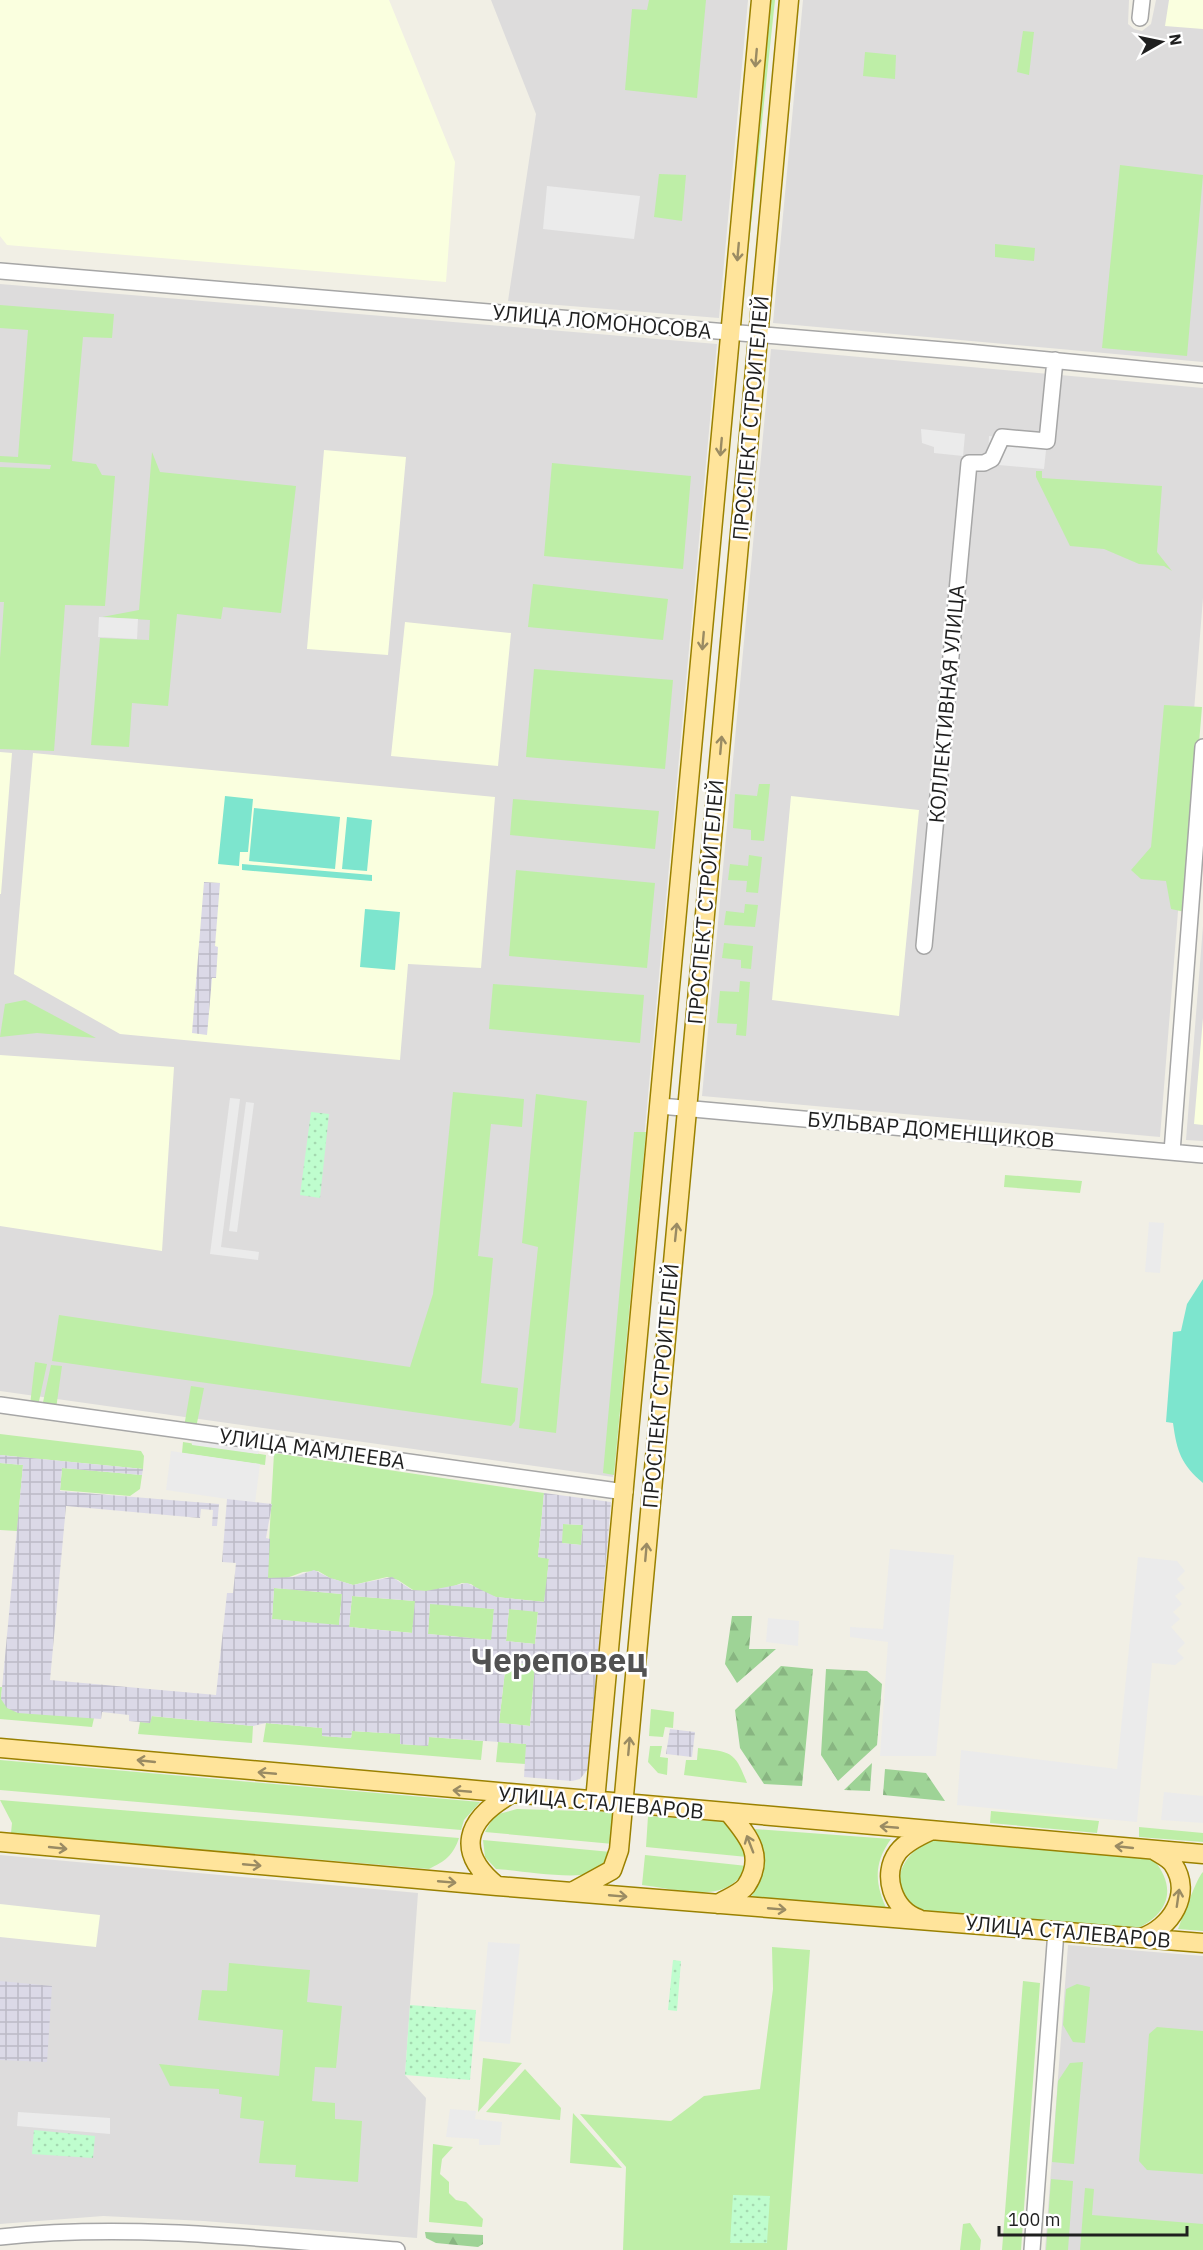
<svg xmlns="http://www.w3.org/2000/svg" width="1203" height="2250" font-family="'IBM Plex Sans',sans-serif">
  <defs>
    <pattern id="forest-firs" width="22" height="20" patternUnits="userSpaceOnUse" patternTransform="scale(1.5)"><rect width="22" height="20" fill="#9ed396"/><path d="M5 1l3.5 6h-7zM16 11l3.5 6h-7z" fill="#88b581"/></pattern>
    <pattern id="park-dots" width="8" height="8" patternUnits="userSpaceOnUse" patternTransform="scale(1.5)"><rect width="8" height="8" fill="#bffdce"/><path d="M2 2h.1M6 6h.1" fill="none" stroke="#a4d8b0" stroke-width="1.8" stroke-linecap="round"/></pattern>
    <pattern id="plaza-grid" width="8" height="8" patternUnits="userSpaceOnUse" patternTransform="scale(1.5)"><rect width="8" height="8" fill="#dbd9e7"/><path d="M0 4h8M4 0v8" fill="none" stroke="#bcbac6"/></pattern>
  </defs>
  <rect width="100%" height="100%" fill="#f1efe5"/>
  <!-- residential -->
  <path fill="#dddcdc" d="M491,0H748L719,318L508,301L536,114Z
    M803,0H1129L1128,24L1134,29L1142,31L1151,24L1156,0H1203V362L773,323Z
    M0,284L717,344L613,1477L0,1391Z
    M771,349L1203,388V598L1160,1137L702,1096Z
    M1203,926V1141L1186,1140Z
    M0,1855L418,1893L405,2075L426,2098L417,2238L204,2221L103,2216L0,2224Z
    M1068,1945L1203,1956V2250H1045Z"/>
  <!-- education -->
  <path fill="#faffdf" d="M0,0H389L455,162L446,282L7,245L0,236Z
    M1169,0H1203V29L1165,26Z
    M324,450L406,457L388,655L307,649Z
    M405,622L511,633L498,766L391,756Z
    M0,752L12,753L1,894H0Z
    M33,753L495,797L481,968L408,964L400,1060L120,1034L14,974Z
    M791,796L919,810L899,1016L772,1000Z
    M1203,1018V1125L1194,1124Z
    M0,1055L174,1067L162,1251L0,1226Z
    M0,1904L100,1915L96,1947L0,1937Z"/>
  <!-- grass -->
  <path fill="#beeea7" d="M649,0H706L697,98L625,90L632,9L647,10Z
    M764,0H775L741,318L735,317Z
    M1023,31L1034,32L1029,75L1017,72Z
    M865,52L896,55L895,79L863,76Z
    M1120,165L1203,175L1187,356L1102,348Z
    M659,174L686,175L682,221L654,217Z
    M995,244L1035,248L1034,261L995,257Z
    M0,305L114,314L112,338L83,337L72,461L96,464L102,475L115,476L105,606L65,605L54,751L0,749V658L4,602H0V467L50,469L51,465L0,462V456L18,457L28,330L0,328Z
    M152,452L160,472L296,486L281,613L223,607L221,619L177,614L168,706L132,703L129,747L91,745L100,638L149,640L150,620L102,617L139,610Z
    M552,463L691,476L683,569L544,556Z
    M1036,471H1042V478L1162,486L1157,552L1172,571L1164,566L1139,564L1104,549L1070,546L1036,477Z
    M533,584L668,599L663,640L528,627Z
    M534,669L673,680L665,769L526,757Z
    M1164,705L1202,707L1185,912L1171,909L1166,881L1141,879L1131,870L1151,847Z
    M759,784H770L764,841L751,840V830L733,828L735,794L757,796Z
    M513,799L659,811L655,849L510,835Z
    M749,855L762,857L758,893L746,892L747,881L728,880L730,864L748,866Z
    M516,870L655,883L647,968L509,956Z
    M745,904L758,905L755,927L724,925L726,911L744,913Z
    M724,943L753,946L751,969L741,968V960L722,958Z
    M740,981L750,982L746,1036L736,1035L737,1024L717,1023L720,991L739,992Z
    M493,984L644,995L640,1043L489,1029Z
    M25,1000L96,1038L37,1033L0,1037L5,1004Z
    M453,1092L524,1099L522,1127L491,1124L478,1256L493,1258L481,1383L518,1388L515,1421L511,1426L52,1361L59,1315L410,1367L433,1294Z
    M536,1094L587,1101L556,1433L519,1428L538,1247L522,1243Z
    M634,1132H646L614,1475L603,1473Z
    M1005,1175L1082,1181L1080,1193L1004,1187Z
    M35,1362L47,1364L38,1406L30,1405Z
    M51,1365L62,1366L56,1409L42,1407Z
    M191,1386L204,1388L196,1428L184,1427Z
    M0,1434L141,1451L144,1456L143,1469L0,1455Z
    M183,1442L266,1455L265,1465L182,1453Z
    M274,1453L544,1493L538,1557L549,1558L545,1602L496,1597L484,1594L471,1584L462,1583L446,1589L426,1591L413,1590L398,1580L387,1577L353,1585L330,1578L318,1571L303,1572L284,1579L267,1578Z
    M0,1463L23,1465L17,1531L0,1530Z
    M62,1468L142,1475L140,1489L130,1496L60,1490Z
    M563,1524L583,1525L581,1545L561,1543Z
    M274,1588L342,1594L339,1626L272,1619Z
    M352,1596L415,1601L413,1633L349,1627Z
    M430,1603L494,1609L492,1640L428,1634Z
    M509,1609L538,1611L535,1644L506,1641Z
    M506,1662L535,1665L530,1726L499,1723Z
    M0,1687H2L1,1699L94,1718L92,1727L0,1719Z
    M651,1709L674,1712L673,1728L665,1727L663,1737L649,1736Z
    M151,1716L253,1726L252,1743L138,1734L140,1722L150,1723Z
    M266,1723L322,1728V1736L351,1738L352,1731L401,1734L400,1744L428,1746L429,1737L483,1741L481,1760L263,1742Z
    M498,1742L527,1744L525,1764L496,1762Z
    M650,1746H662L660,1757L668,1758L667,1775L658,1773L648,1762Z
    M698,1748C731,1752 735,1751 747,1783L684,1775L686,1760H697Z
    M0,1760L480,1802L464,1820L461,1830L0,1790Z
    M0,1800L459,1838C453,1856 445,1861 429,1869L11,1833L12,1823Z
    M517,1809L615,1812L613,1844L485,1832L495,1815Z
    M991,1811L1099,1821L1097,1833L990,1823Z
    M648,1816L728,1822L733,1824L747,1857L646,1847Z
    M1139,1827L1203,1833V1842L1139,1837Z
    M754,1829L891,1839C873,1864 875,1884 887,1910L750,1900C764,1871 768,1858 754,1829Z
    M483,1840L611,1852C610,1859 609,1864 603,1869C585,1883 519,1870 496,1869L485,1857Z
    M929,1840L1153,1859C1178,1888 1169,1915 1134,1930L925,1914C886,1892 896,1860 929,1840Z
    M645,1855L747,1866C727,1907 680,1889 642,1885Z
    M1203,1872V1931L1178,1929C1183,1917 1197,1877 1203,1872Z
    M772,1947L810,1950L787,2250H623L626,2167L580,2114L671,2121L704,2096L760,2089L773,1989Z
    M229,1963L310,1970L307,2002L342,2006L336,2068L315,2067L312,2101L335,2103V2119L362,2121L358,2182L295,2177L296,2165L259,2163L264,2121L240,2118L242,2097L219,2094V2089L170,2086L159,2064L279,2076L283,2030L198,2020L202,1990L227,1991Z
    M1023,1981L1040,1983L1021,2250H1002Z
    M1077,1984L1090,1987L1085,2043L1073,2042L1063,2025L1066,1989Z
    M1157,2027L1203,2031V2174L1147,2170L1139,2161L1149,2034Z
    M483,2058L522,2063L478,2112Z
    M1083,2062L1074,2164L1052,2162L1058,2081L1070,2063Z
    M525,2069L561,2108L560,2120L486,2112Z
    M573,2113L622,2168L570,2163Z
    M433,2144L453,2147L442,2159L440,2174L449,2182V2193L456,2200L466,2202L483,2219L482,2227L429,2222Z
    M1051,2179L1073,2181L1068,2250H1046Z
    M1085,2188L1094,2189L1092,2215L1203,2224V2250H1080Z
    M970,2223L981,2240L980,2250H960L963,2224Z"/>
  <!-- forest -->
  <path fill="url(#forest-firs)" d="M732,1616H752L749,1649H776L737,1683L725,1664Z
    M781,1666L813,1669L802,1786L764,1784L740,1748L735,1710Z
    M826,1669L867,1671L882,1684L877,1745L838,1781L821,1755Z
    M872,1763L870,1791L844,1790Z
    M885,1769L926,1773L945,1801L883,1795Z
    M425,2232L483,2235V2244L478,2247L436,2243L426,2238Z"/>
  <!-- park -->
  <path fill="url(#park-dots)" d="M311,1112L329,1114L320,1198L300,1195Z
    M673,1960L681,1961L677,2011L668,2010Z
    M410,2005L476,2010L470,2080L405,2075Z
    M34,2130L95,2136L93,2158L32,2154Z
    M733,2195L770,2196L767,2243H730Z"/>
  <!-- pitch -->
  <path fill="#7de5ce" d="M225,796L253,799L248,852H240L239,866L218,864Z
    M254,808L340,817L335,869L249,861Z
    M347,817L372,820L367,871L342,869Z
    M242,864L372,875V881L242,870Z
    M365,909L400,912L395,970L360,967Z
    M1203,1279V1483C1181,1464 1177,1452 1173,1423L1166,1422L1173,1332L1181,1331L1187,1304Z"/>
  <!-- parking -->
  <path fill="#ebebeb" d="M547,186L640,196L634,239L543,229Z
    M921,429L965,434L963,456L934,453V447L922,443Z
    M989,436L1047,441L1044,469L999,465L988,458Z
    M99,617L138,619L137,639L98,637Z
    M230,1098L240,1099L221,1247L259,1252L258,1260L210,1254Z
    M246,1102L254,1103L237,1232L229,1231Z
    M1149,1222L1164,1223L1160,1273L1145,1272Z
    M190,1432L262,1443L258,1454L192,1445Z
    M171,1451L260,1464L255,1503L166,1490Z
    M890,1549L954,1555L936,1756H880L888,1642L850,1637V1627L883,1629Z
    M1138,1557L1177,1561L1185,1571L1177,1579L1185,1588L1175,1596L1182,1604L1173,1612L1180,1619L1171,1627L1185,1643L1177,1651L1184,1658L1175,1665L1152,1663L1137,1822L957,1805L961,1750L1117,1769Z
    M768,1618L799,1621L798,1646L766,1642Z
    M1164,1792L1203,1796V1823L1161,1820Z
    M488,1942L520,1944L510,2044L479,2041Z
    M450,2109L476,2111L475,2119L502,2122L500,2145H479V2139L446,2137Z
    M18,2112L110,2118V2134L17,2126Z"/>
  <!-- plaza -->
  <path fill="url(#plaza-grid)" fill-rule="evenodd" d="M204,882L220,883L215,946L218,947L216,978H212L207,1035L192,1033Z
    M0,1455L143,1469L142,1475L62,1468L60,1491L219,1504L217,1526H212L213,1510L201,1509L200,1518L66,1506L50,1680L216,1695L227,1593H233L236,1563L222,1562L227,1499L272,1504L266,1538L270,1539L268,1578L294,1577L314,1570L330,1578L353,1585L392,1577L412,1590L426,1591L467,1583L496,1597L544,1602L549,1559L538,1557L544,1493L611,1502L588,1769L580,1779L572,1781L524,1777L526,1744L429,1737L428,1746L400,1744V1734L352,1731L351,1738L322,1736V1728L266,1723L253,1726L152,1716L150,1723L129,1721V1715L102,1712L101,1719L18,1713L7,1708L1,1699L23,1465L0,1463ZM563,1524L583,1525L581,1545L562,1543ZM274,1588L342,1594L339,1625L272,1619ZM352,1596L415,1601L412,1633L349,1627ZM430,1604L494,1609L491,1640L428,1634ZM509,1609L538,1612L535,1644L506,1641ZM506,1662L535,1665L530,1726L499,1723Z
    M670,1729L695,1732L692,1757L666,1754Z
    M0,1981L52,1986L47,2062L0,2060Z"/>
  <g fill="none" stroke-linecap="round" stroke-linejoin="round">
    <!-- minor casing -->
    <g stroke="#a6a6a6" stroke-width="18">
      <path id="minor" d="M1140,18L1142,0
        M0,271L967,352L1203,375
        M924,946L969,463H984L992,459L1002,437L1047,441L1055,360
        M660,1106L1203,1155
        M1172,1152L1203,747
        M0,1405L625,1492
        M0,2237C132,2223 265,2239 397,2250
        M1032,2250L1056,1931"/>
    </g>
    <!-- major casing -->
    <g stroke="#9a8100" stroke-width="21">
      <path id="major" d="M0,1748L1203,1854
        M595,1801L761,0
        M0,1842L497,1886L1203,1943
        M497,1886C455,1852 466,1820 509,1795
        M572,1892L612,1870L619,1850L789,0
        M718,1904C726,1899 741,1893 746,1886C766,1856 748,1836 730,1814
        M919,1919C893,1910 881,1875 898,1852C906,1842 919,1836 930,1831
        M1141,1938C1171,1928 1193,1894 1173,1864C1169,1858 1160,1854 1154,1850"/>
    </g>
    <!-- minor -->
    <use href="#minor" stroke="#fff" stroke-width="15"/>
    <!-- major -->
    <use href="#major" stroke="#ffe49b" stroke-width="18"/>
  </g>
  <!-- one-way arrows -->
  <defs><path id="oneway-shaft" d="M-6 0H5M1.5-3L5.5 0L1.5 3" fill="none" stroke-width="1.6" stroke-linecap="round" stroke-linejoin="round" transform="scale(1.5)"/></defs>
  <g stroke="#9a8b63">
    <use href="#oneway-shaft" transform="translate(756 58) rotate(95)"/>
    <use href="#oneway-shaft" transform="translate(738 252) rotate(95)"/>
    <use href="#oneway-shaft" transform="translate(721 447) rotate(95)"/>
    <use href="#oneway-shaft" transform="translate(703 641) rotate(95)"/>
    <use href="#oneway-shaft" transform="translate(721 745) rotate(-85)"/>
    <use href="#oneway-shaft" transform="translate(676 1232) rotate(-84)"/>
    <use href="#oneway-shaft" transform="translate(646 1552) rotate(-85)"/>
    <use href="#oneway-shaft" transform="translate(629 1746) rotate(-85)"/>
    <use href="#oneway-shaft" transform="translate(146 1761) rotate(-174)"/>
    <use href="#oneway-shaft" transform="translate(267 1773) rotate(-175)"/>
    <use href="#oneway-shaft" transform="translate(462 1791) rotate(-175)"/>
    <use href="#oneway-shaft" transform="translate(889 1827) rotate(-175)"/>
    <use href="#oneway-shaft" transform="translate(750 1844) rotate(-111)"/>
    <use href="#oneway-shaft" transform="translate(1124 1847) rotate(-174)"/>
    <use href="#oneway-shaft" transform="translate(58 1848) rotate(6)"/>
    <use href="#oneway-shaft" transform="translate(252 1865) rotate(5)"/>
    <use href="#oneway-shaft" transform="translate(447 1882) rotate(5)"/>
    <use href="#oneway-shaft" transform="translate(618 1896) rotate(5)"/>
    <use href="#oneway-shaft" transform="translate(1178 1898) rotate(-82)"/>
    <use href="#oneway-shaft" transform="translate(777 1909) rotate(5)"/>
  </g>
  <g text-anchor="middle" stroke-width="5" stroke-linejoin="round" paint-order="stroke">
    <!-- street labels -->
    <g font-size="21" fill="#1f1f1f" stroke="#fff">
      <text transform="translate(602 322) rotate(5)" y="7">УЛИЦА ЛОМОНОСОВА</text>
      <text transform="translate(751 418) rotate(-85)" y="7">ПРОСПЕКТ СТРОИТЕЛЕЙ</text>
      <text transform="translate(947 704) rotate(-85)" y="7">КОЛЛЕКТИВНАЯ УЛИЦА</text>
      <text transform="translate(706 902) rotate(-85)" y="7">ПРОСПЕКТ СТРОИТЕЛЕЙ</text>
      <text transform="translate(931 1130) rotate(5)" y="7">БУЛЬВАР ДОМЕНЩИКОВ</text>
      <text transform="translate(661 1386) rotate(-85)" y="7">ПРОСПЕКТ СТРОИТЕЛЕЙ</text>
      <text transform="translate(312 1449) rotate(8)" y="7">УЛИЦА МАМЛЕЕВА</text>
      <text transform="translate(601 1803) rotate(5)" y="7">УЛИЦА СТАЛЕВАРОВ</text>
      <text transform="translate(1068 1932) rotate(5)" y="7">УЛИЦА СТАЛЕВАРОВ</text>
    </g>
    <!-- town labels -->
    <g font-size="33" font-weight="bold" fill="#525252" stroke="#fff">
      <text x="559" y="1672">Череповец</text>
    </g>
  </g>
  <!-- north arrow -->
  <g transform="translate(1161 42) rotate(81)" stroke="#ffffff" stroke-width="4.5" paint-order="stroke">
  <path d="M0-4.5L10 22L0 15L-10 22Z" fill="#1f1f1f"/>
  <text y="-9" font-size="16" font-weight="bold" text-anchor="middle" fill="#1f1f1f">N</text>
  </g>
  <!-- scale -->
  <path d="M999 2226v9h188v-9" fill="none" stroke="#1f1f1f" stroke-width="3"/>
  <text x="1008" y="2226" font-size="18" fill="#1f1f1f" stroke="#ffffff" stroke-width="4.5" paint-order="stroke">100 m</text>
</svg>
